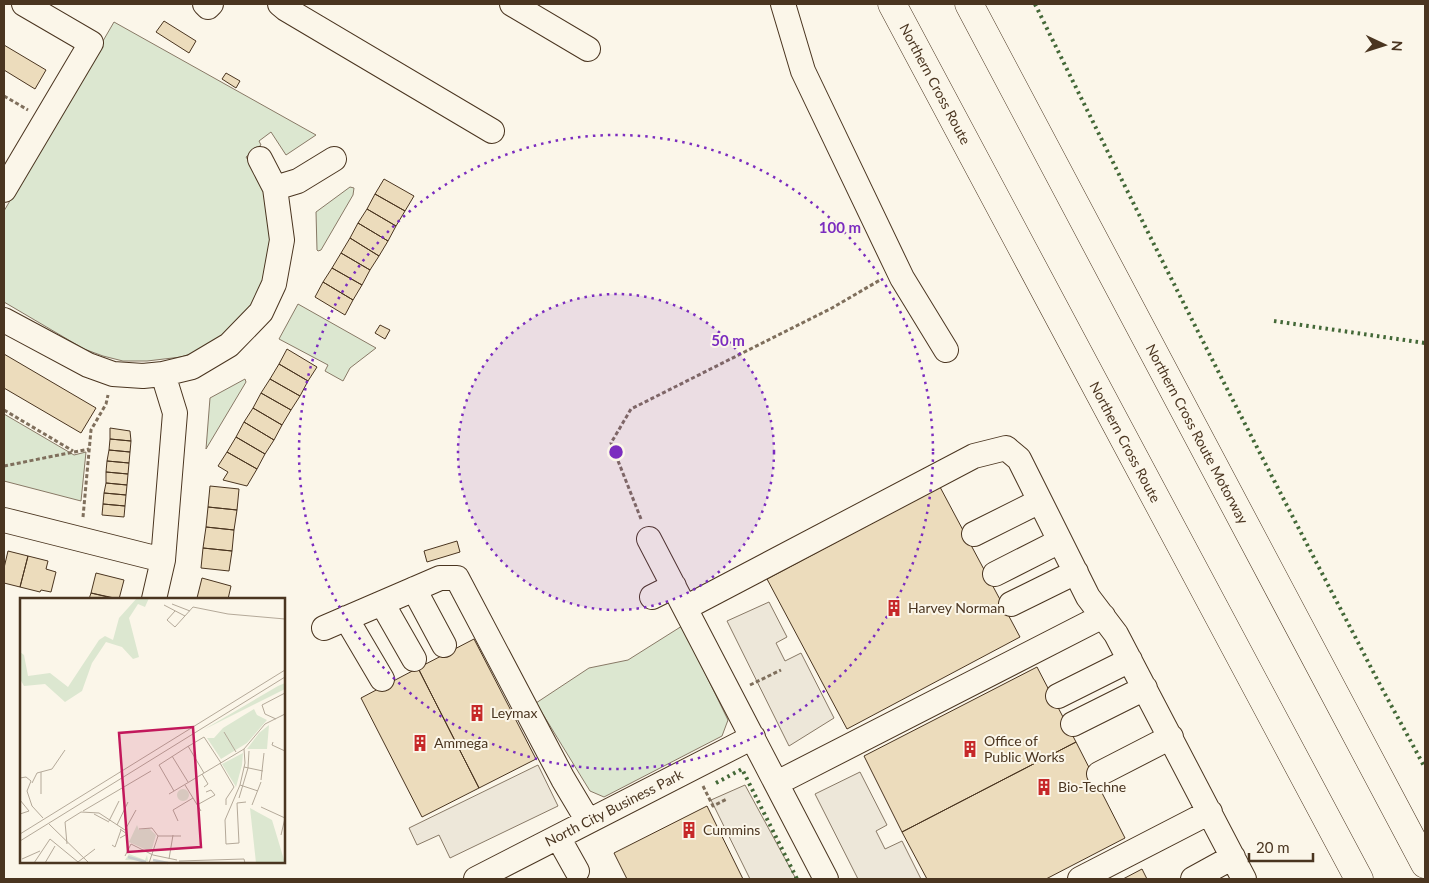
<svg xmlns="http://www.w3.org/2000/svg" width="1429" height="883" font-family="Lato,sans-serif">
  <rect width="100%" height="100%" fill="#fbf6e9"/>
  <!-- green -->
  <path fill="#dce7d0" stroke="#887966" d="M114,22L316,135L286,155L271,132L259,141L261,145L246,157L257,174L265,192L272,240L266,274L256,299L241,322L203,350L181,357L147,361H123L103,356L84,349L4,302V211Z
    M350,187L354,188L353,195L321,250L318,251L317,250L316,212Z
    M298,304L376,348L350,368L343,381L325,371L328,365L279,339Z
    M245,379L246,382L206,449L210,398Z
    M4,414L74,455L86,452L81,501L4,481Z
    M682,626L728,720L722,736L604,797L590,791L536,703L589,668L628,660Z"/>
  <!-- parking -->
  <path fill="#ede7d9" stroke="#887966" d="M769,602L787,637L776,643L785,661L801,653L834,718L789,746L727,621Z
    M538,765L558,806L450,858L439,835L417,845L409,828Z
    M860,772L887,825L876,831L885,849L902,841L921,879H858L815,794Z
    M745,785L796,879H750L711,800Z"/>
  <!-- building -->
  <path fill="#ecdcbc" stroke="#4a3520" d="M164,21L196,41L189,53L156,32Z
    M4,45L46,70L35,89L4,70Z
    M226,73L240,81L236,88L222,79Z
    M384,179L414,196L405,211L375,194Z
    M375,194L405,211L396,226L367,209Z
    M367,209L396,226L388,241L358,223Z
    M358,223L388,241L379,256L350,238Z
    M350,238L379,256L370,270L341,253Z
    M341,253L370,270L362,285L332,268Z
    M332,268L362,285L353,300L323,282Z
    M323,282L353,300L345,315L315,297Z
    M380,325L390,330L385,339L375,333Z
    M287,349L317,367L308,381L279,364Z
    M4,354L96,408L81,433L4,388Z
    M279,364L308,381L300,396L270,379Z
    M270,379L300,396L291,410L261,393Z
    M261,393L291,410L282,425L253,408Z
    M253,408L282,425L274,440L244,422Z
    M244,422L274,440L265,454L236,437Z
    M110,428L130,431L131,441L110,439Z
    M236,437L265,454L257,469L227,452Z
    M110,439L131,441L130,452L109,450Z
    M109,450L130,452L129,463L107,461Z
    M227,452L257,469L247,486L223,480L228,472L218,466Z
    M107,461L129,463L128,474L106,472Z
    M106,472L128,474L127,485L106,483Z
    M106,483L127,485L126,495L104,493Z
    M210,486L239,489L237,510L208,507Z
    M940,487L1020,637L847,729L767,579Z
    M104,493L126,495L125,506L103,504Z
    M103,504L125,506L124,517L102,515Z
    M208,507L237,510L234,530L206,527Z
    M206,527L234,530L232,551L203,548Z
    M457,541L460,552L427,562L424,551Z
    M203,548L232,551L229,571L201,568Z
    M8,551L28,556L20,587L4,583V568Z
    M28,556L48,561L46,569L56,572L51,592L41,590L40,592L20,587Z
    M96,573L124,580L119,599L91,593Z
    M202,578L231,586L228,599H203L197,598Z
    M91,593L116,599H89Z
    M474,639L536,759L479,788L418,668Z
    M1037,667L1076,742L902,832L864,756Z
    M418,668L479,788L422,817L361,698Z
    M1076,742L1125,838L1046,879H927L902,832Z
    M707,806L743,879H627L614,853Z
    M1142,869L1147,879H1123Z"/>
  <g fill="none" stroke-linecap="round" stroke-linejoin="round">
    <!-- minor casing -->
    <g stroke="#4a3520" stroke-width="26">
      <path id="minor" d="M205,4L208,7L211,4
        M280,4L286,9L492,131
        M512,4L588,49
        M783,4L803,71L902,278L946,350
        M275,188L298,181L334,159
        M4,190L91,43L24,4
        M4,320L88,365L113,374L143,376L163,374L192,367L229,345L261,312L274,284L282,240L275,188L260,159
        M4,520L163,560
        M974,534L1040,501
        M649,539L826,879
        M995,574L1060,541
        M414,589L444,645
        M652,597L674,586
        M154,599L163,560L175,413L163,374
        M382,603L414,659
        M1011,604L1076,572
        M685,608L974,456L1006,448L1019,459L1088,597L1116,634L1244,879
        M346,618L382,679
        M324,628L440,578H457L563,779L588,821
        M1058,696L1130,660
        M1073,724L1145,688
        M1099,774L1171,737
        M777,783L1103,616
        M558,837L577,871
        M476,879L753,737
        M1080,879L1210,812
        M1193,879L1233,857"/>
    </g>
    <!-- highway casing -->
    <g stroke="#4a3520" stroke-width="29">
      <path id="highway" d="M892,4L1359,879
        M969,4L1425,864"/>
    </g>
    <!-- path -->
    <path stroke="#7f6f5c" stroke-width="3" stroke-dasharray="4 2.5" stroke-linecap="butt" d="M4,96L28,110
      M4,410L73,451
      M4,466L89,449
      M83,517L91,430L106,404L108,395
      M641,519L611,443L631,409L832,308L880,280
      M750,685L781,670
      M703,786L713,806L727,799"/>
    <!-- minor -->
    <use href="#minor" stroke="#fbf6e9" stroke-width="24"/>
    <!-- highway -->
    <use href="#highway" stroke="#fbf6e9" stroke-width="28"/>
    <!-- hedge -->
    <path stroke="#436837" stroke-width="4" stroke-dasharray="2.5 4" stroke-linecap="butt" d="M1035,4C1141,221 1250,436 1362,650C1382,690 1404,728 1425,768
      M1274,321L1425,343
      M716,783L742,769L797,879"/>
  </g>
  <!-- distance rings -->
  <circle cx="616" cy="452" r="158" fill="#7b2cbf" fill-opacity=".12"/>
  <g fill="none" stroke="#7b2cbf" stroke-width="2.5" stroke-dasharray="2.5 5">
    <circle cx="616" cy="452" r="158"/>
    <circle cx="616" cy="452" r="317"/>
  </g>
  <!-- icons -->
  <defs>
    <g id="building-bare" transform="scale(1.35)"><path d="M-4-6H4V6H1V3H-1V6H-4ZM-2.5-4.3h1.7v1.8h-1.7ZM.8-4.3h1.7v1.8H.8ZM-2.5-1h1.7V.8h-1.7ZM.8-1h1.7V.8H.8Z" fill="#c62828" stroke="#fbf6e9" stroke-width="2.5" paint-order="stroke"/></g>
  </defs>
  <g fill-rule="evenodd">
    <use href="#building-bare" x="894" y="608"/>
    <use href="#building-bare" x="477" y="713"/>
    <use href="#building-bare" x="420" y="743"/>
    <use href="#building-bare" x="970" y="749"/>
    <use href="#building-bare" x="1044" y="787"/>
    <use href="#building-bare" x="689" y="830"/>
  </g>
  <g text-anchor="middle" stroke-width="4" stroke-linejoin="round" paint-order="stroke">
    <!-- street labels -->
    <g font-size="14" fill="#4a3520" stroke="#fbf6e9">
      <text transform="translate(935 84) rotate(62)" y="5">Northern Cross Route</text>
      <text transform="translate(1197 434) rotate(62)" y="5">Northern Cross Route Motorway</text>
      <text transform="translate(1125 442) rotate(62)" y="5">Northern Cross Route</text>
      <text transform="translate(614 808) rotate(-27)" y="5">North City Business Park</text>
    </g>
    <!-- poi labels -->
    <g font-size="14" fill="#4a3520" stroke="#fbf6e9" text-anchor="start">
      <text x="908" y="613">Harvey Norman</text>
      <text x="491" y="718">Leymax</text>
      <text x="984" y="746">Office of<tspan x="984" dy="16">Public Works</tspan></text>
      <text x="434" y="748">Ammega</text>
      <text x="1058" y="792">Bio-Techne</text>
      <text x="703" y="835">Cummins</text>
    </g>
  </g>
  <!-- overview -->
  <g transform="translate(20 598)">
    <rect width="265" height="265" fill="#fbf6e9"/>
    <path d="M117,0H129L125,9L118,6L109,20L119,59L113,61L102,49L86,44L72,65L62,93L45,104L25,86L4,88L0,81V54L4,57L8,78L30,75L48,89L79,42L85,38L93,42L99,20ZM265,85V91L183,132L258,88ZM234,111L237,117L247,122L227,145L201,161L187,140H194L203,130ZM249,127L247,151H227L239,135ZM223,155L222,167L216,189L202,166ZM157 197a6 6 0 1 1 12 0a6 6 0 1 1-12 0ZM230,210L252,222L265,265H236ZM117,227L119,232L129,230L136,237L131,254L109,244ZM109,256L125,262L127,257L128,263L105,262Z" fill="#dce7d0"/>
    <path fill="none" stroke="#c9cecd" stroke-width="2.5" d="M108,259L126,264M133,262L148,265"/>
    <path fill="none" stroke="#b4a999" stroke-width="1" d="M152,6L170,13M144,7L165,18M155,13L147,22L155,29L173,9L208,16L265,21M256,121L245,116L242,107L265,95M204,134L216,154M253,144L252,147L265,153M168,148L184,175M224,151L225,165L220,187L205,222L206,246L219,245L217,205L226,204M152,158L168,184M200,165L214,189L206,201V207M224,169L243,173M21,174V196M182,176L188,186L184,189M0,180L6,179L11,183L7,193M241,182L244,155M12,185L17,175L32,171L45,152M165,187L181,213M220,187L238,193M7,193L12,208L23,220M154,193L139,167L167,149L184,139L201,165M149,196L224,151L245,126L265,116M219,200L228,170L229,153M0,202L9,213L0,216M177,207L195,197L191,192L186,194M232,207L241,184M241,209L265,220L261,237M63,213L131,173M74,216L89,224M89,223L99,203M158,223L153,212L173,200M29,226L69,265M97,227L108,204M100,231L107,236L100,240M119,231L132,230L138,238L129,265M0,236L265,72M138,238H161M0,243L265,79M47,246L45,224L61,214L79,215L105,232L116,212M92,247L95,249L101,232M105,258L111,246L133,257L157,262M2,261L20,253M149,261L153,237M159,263L224,261L225,265M14,265L30,241L58,264L75,251M25,265L35,248"/>
    <path fill="#c2185b" fill-opacity="0.15" stroke="#c2185b" stroke-width="2.5" d="M173,129L181,249L108,254L99,135Z"/>
    <rect width="265" height="265" fill="none" stroke="#4a3520" stroke-width="2.5"/>
  </g>
  <circle cx="616" cy="452" r="8" fill="#7b2cbf" stroke="#fbf6e9" stroke-width="2.5"/>
  <g font-size="15" text-anchor="middle" font-weight="bold" fill="#7b2cbf" stroke="#fbf6e9" stroke-width="4" stroke-linejoin="round" paint-order="stroke">
    <text x="840" y="233">100 m</text>
    <text x="728" y="346">50 m</text>
  </g>
  <!-- border -->
  <rect width="1429" height="883" fill="none" stroke="#4a3520" stroke-width="10"/>
  <!-- north arrow -->
  <g transform="translate(1384 45) rotate(94)" stroke="#fbf6e9" stroke-width="4" paint-order="stroke">
  <path d="M0-4L9 19L0 12L-9 19Z" fill="#4a3520"/>
  <text y="-8" font-size="14" font-weight="bold" text-anchor="middle" fill="#4a3520">N</text>
  </g>
  <!-- scale -->
  <path d="M1249 853v8h64v-8" fill="none" stroke="#4a3520" stroke-width="2.5"/>
  <text x="1256" y="853" font-size="15" fill="#4a3520" stroke="#fbf6e9" stroke-width="4" paint-order="stroke">20 m</text>
</svg>
